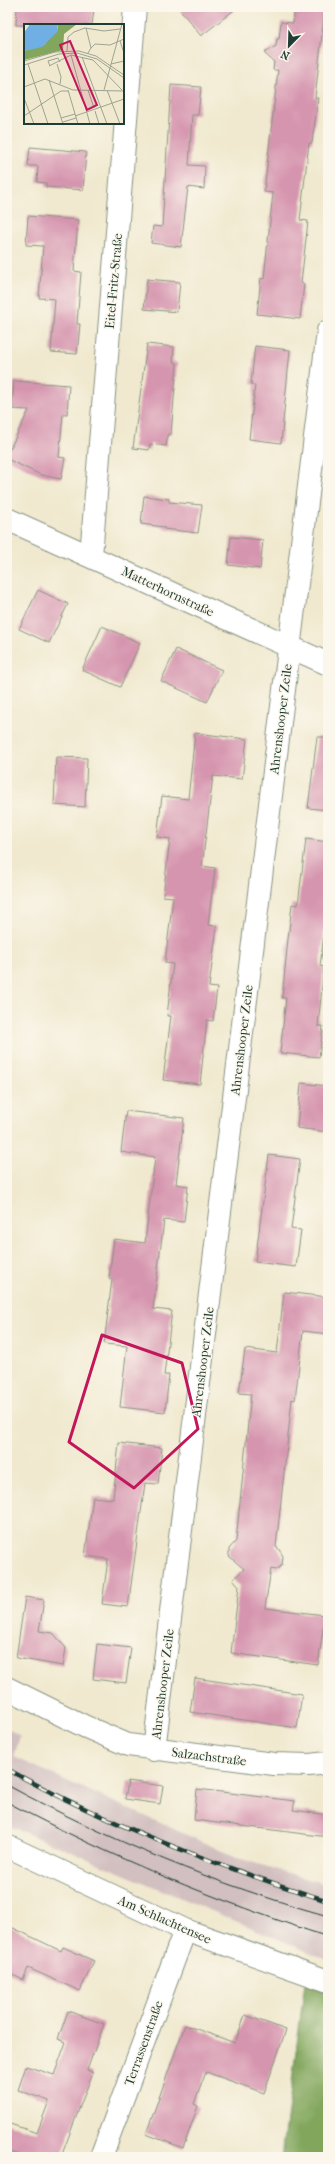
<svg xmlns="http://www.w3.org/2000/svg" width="335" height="2164" font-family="'IM FELL French Canon',serif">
  <rect width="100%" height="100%" fill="#fbf7ec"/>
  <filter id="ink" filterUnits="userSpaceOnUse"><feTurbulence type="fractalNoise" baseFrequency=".025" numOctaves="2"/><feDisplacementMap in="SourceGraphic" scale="8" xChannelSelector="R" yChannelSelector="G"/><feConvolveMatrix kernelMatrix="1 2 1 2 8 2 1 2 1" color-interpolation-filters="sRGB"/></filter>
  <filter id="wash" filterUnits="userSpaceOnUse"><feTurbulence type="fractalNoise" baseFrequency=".012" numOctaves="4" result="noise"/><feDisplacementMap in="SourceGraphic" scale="16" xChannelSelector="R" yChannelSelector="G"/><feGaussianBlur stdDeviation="0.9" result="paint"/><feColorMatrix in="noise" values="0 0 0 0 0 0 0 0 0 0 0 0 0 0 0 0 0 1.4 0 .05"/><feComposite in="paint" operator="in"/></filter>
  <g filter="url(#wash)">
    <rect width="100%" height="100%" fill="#f0e9cf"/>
    <!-- industrial -->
    <path fill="#d2bfc0" d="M7,1728L20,1736L14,1757L238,1858L328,1885V1960L7,1825Z"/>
    <!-- forest -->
    <path fill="#81a65c" stroke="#507248" d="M305,1983L328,1992V2157H282Z"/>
    <g id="blocks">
      <!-- building -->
      <path fill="#d695af" d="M17,7H70L94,9L92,25H16Z
        M178,7H238L201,36Z
        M295,7H325L315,98H318L312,143H309L300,220L308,221L301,283L304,284L300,319L257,314L261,278L264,279L273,193L264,192L278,70H273L274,62L264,53L276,46L277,39H279L281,22L293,23Z
        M171,85L201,87L198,115H192L189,165L205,166L204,189L188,187L181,247L151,243L153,226L162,227Z
        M30,147L86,152L83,190L46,187V183L37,182L38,166H28Z
        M28,216L78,220L74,271L81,272L77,324H80L77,354L51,352L55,299L39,298L43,246L26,245Z
        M147,279L180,282L177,312L144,309Z
        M147,344L174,347L173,362L177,363L171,434H168L166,446L150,444L149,450L133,448Z
        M255,346L290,350L281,443L249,439L255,385L251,384Z
        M14,381L69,385L67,414H63L59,457L65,458L61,479L41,475L7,459V455L29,410L12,409Z
        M144,496L169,499V502L202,505L198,533L164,529V527L141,524Z
        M231,537L263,540L260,569L228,565Z
        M38,590L68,604L49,643L19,629Z
        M102,626L140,643L120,687L82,670Z
        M176,649L222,670L207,702L161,681Z
        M195,733L247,739L242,779L213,776L202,866L215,868L208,925L217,926L209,987L217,988L213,1021L207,1020L200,1084L163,1080L171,1016H167L173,964L165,963L173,897L163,896L170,839L157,837L162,796L188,799Z
        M317,737H328V810L308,808Z
        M56,757L87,758L85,807L54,805Z
        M306,839L328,842V901L320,966L324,967L318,1026H323L319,1057L280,1053L286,998H282L288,939L292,904L298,905Z
        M301,1083L328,1086V1132L297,1128Z
        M126,1111L184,1118L176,1184L188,1186L184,1222L164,1220L153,1309L172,1311L164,1375H169L165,1412L120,1407L127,1346L104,1344L112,1279H109L114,1239L145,1243L155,1157L121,1152Z
        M269,1155L300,1159L291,1229L301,1230L296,1267L255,1262Z
        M284,1292L328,1297V1334L303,1331L295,1400L292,1399L276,1547L278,1548L283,1556L282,1565L276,1570L271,1569L265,1608L325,1615L318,1665L231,1653L239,1586L233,1579L244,1569L229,1556V1549L236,1541L251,1394L239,1393L245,1349L277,1353Z
        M119,1443L162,1448L158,1484L145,1483L128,1607L102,1604L108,1559L85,1556L93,1497L113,1499Z
        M25,1597L44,1600L39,1631L53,1633L66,1648L63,1666L16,1658Z
        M97,1644L131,1648L126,1683L93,1679Z
        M195,1678L302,1694L297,1728L190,1712Z
        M128,1781L163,1786L160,1804L125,1799Z
        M197,1789L295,1801L293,1810L328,1815V1837L194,1820Z
        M7,1925L61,1951L63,1947L94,1961L80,1991L28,1968L23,1980L7,1972Z
        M68,2011L104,2024L87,2070L93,2072L61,2157H26L7,2151V2123L37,2133L49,2101L18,2090L26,2066L54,2075L66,2042L58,2039Z
        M245,2015L286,2030L264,2093L206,2072L194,2104L198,2106L183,2148L146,2134L185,2025L235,2043Z"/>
    </g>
  </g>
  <g filter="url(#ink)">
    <use href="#blocks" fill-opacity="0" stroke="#889382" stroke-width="1"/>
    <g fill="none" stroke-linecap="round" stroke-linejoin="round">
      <!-- minor casing -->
      <g stroke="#889382" stroke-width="24">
        <path id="minor" d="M7,519L328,664
          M91,556L135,7
          M7,1688L86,1727L128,1745L274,1764L309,1765L328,1763
          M154,1750L328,331
          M7,1846L185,1930L328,1981
          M101,2157L185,1930"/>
      </g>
      <!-- minor -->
      <use href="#minor" stroke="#fff" stroke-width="22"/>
      <!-- tram -->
      <path stroke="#1f3d34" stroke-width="1" d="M7,1785C106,1839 220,1886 328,1916
        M7,1802C110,1857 217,1901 328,1937"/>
      <!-- rail casing -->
      <g stroke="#1f3d34" stroke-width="4.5">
        <path id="rail" d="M7,1769C108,1825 218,1866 328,1901"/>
      </g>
      <!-- rail -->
      <use href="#rail" stroke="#fbf7ec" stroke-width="3" stroke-dasharray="9" stroke-linecap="butt"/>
    </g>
  </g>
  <!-- marked area -->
  <path fill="none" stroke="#c2185b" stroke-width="3" stroke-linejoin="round" d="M102,1335L182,1363L198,1429L134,1488L69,1442Z"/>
  <g text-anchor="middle" stroke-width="3" stroke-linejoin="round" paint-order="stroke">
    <!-- street labels -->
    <g font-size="13" fill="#1f3d34" stroke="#fbf7ec">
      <text transform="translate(113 281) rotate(-85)" y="5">Eitel-Fritz-Straße</text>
      <text transform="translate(168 591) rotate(25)" y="5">Matterhornstraße</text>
      <text transform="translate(280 719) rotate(-83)" y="5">Ahrenshooper Zeile</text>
      <text transform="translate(241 1040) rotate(-83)" y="5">Ahrenshooper Zeile</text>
      <text transform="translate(202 1362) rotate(-83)" y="5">Ahrenshooper Zeile</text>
      <text transform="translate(162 1684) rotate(-83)" y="5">Ahrenshooper Zeile</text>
      <text transform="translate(209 1756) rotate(7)" y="5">Salzachstraße</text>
      <text transform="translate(165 1919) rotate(24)" y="5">Am Schlachtensee</text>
      <text transform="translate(143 2043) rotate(-70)" y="5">Terrassenstraße</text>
    </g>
  </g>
  <!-- overview -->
  <g transform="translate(24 24)">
    <rect width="100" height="100" fill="#f0e9cf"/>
    <path d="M33,0H53L40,10L39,26L0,36V27L20,21L34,4Z" fill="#81a65c"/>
    <path d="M6,0H33L34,7L18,23L0,27V9Z" fill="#70afe3"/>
    <path fill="none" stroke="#9ca491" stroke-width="1" d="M62,4L67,24L64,29M96,17L100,29M67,24L71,20L86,21L100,15M43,27L44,13L50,8L61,4L80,7L96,5M47,31L66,100M58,33L83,100M0,37L31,28L55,27L72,32L100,51M4,40L24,100M33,40L37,53L36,60M87,40L100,37M0,41L35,30L53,29L73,35L100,54M25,42L47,31L69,36L98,66M26,42L24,37L34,34L36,38M25,56L39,100M0,63L21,55L49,66L100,67M44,66L54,100M64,66L70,84M80,66L98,0M83,66L96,100M0,74L10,100M71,87L75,100M0,92L37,67H44M51,92L100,75M37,94L51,90M39,98L52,94"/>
    <path fill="#c2185b" fill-opacity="0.15" stroke="#c2185b" stroke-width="2" d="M46,17L73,81L63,86L36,21Z"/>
    <rect width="100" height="100" fill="none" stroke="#1f3d34" stroke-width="2"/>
  </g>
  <!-- margin -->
  <rect width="335" height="2164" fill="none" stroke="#fbf7ec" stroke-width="24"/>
  <!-- north arrow -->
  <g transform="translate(289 46) rotate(203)" stroke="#fbf7ec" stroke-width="3" paint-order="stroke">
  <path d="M0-3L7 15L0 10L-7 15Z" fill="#1f3d34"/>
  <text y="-6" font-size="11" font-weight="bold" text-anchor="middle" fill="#1f3d34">N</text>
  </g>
</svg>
